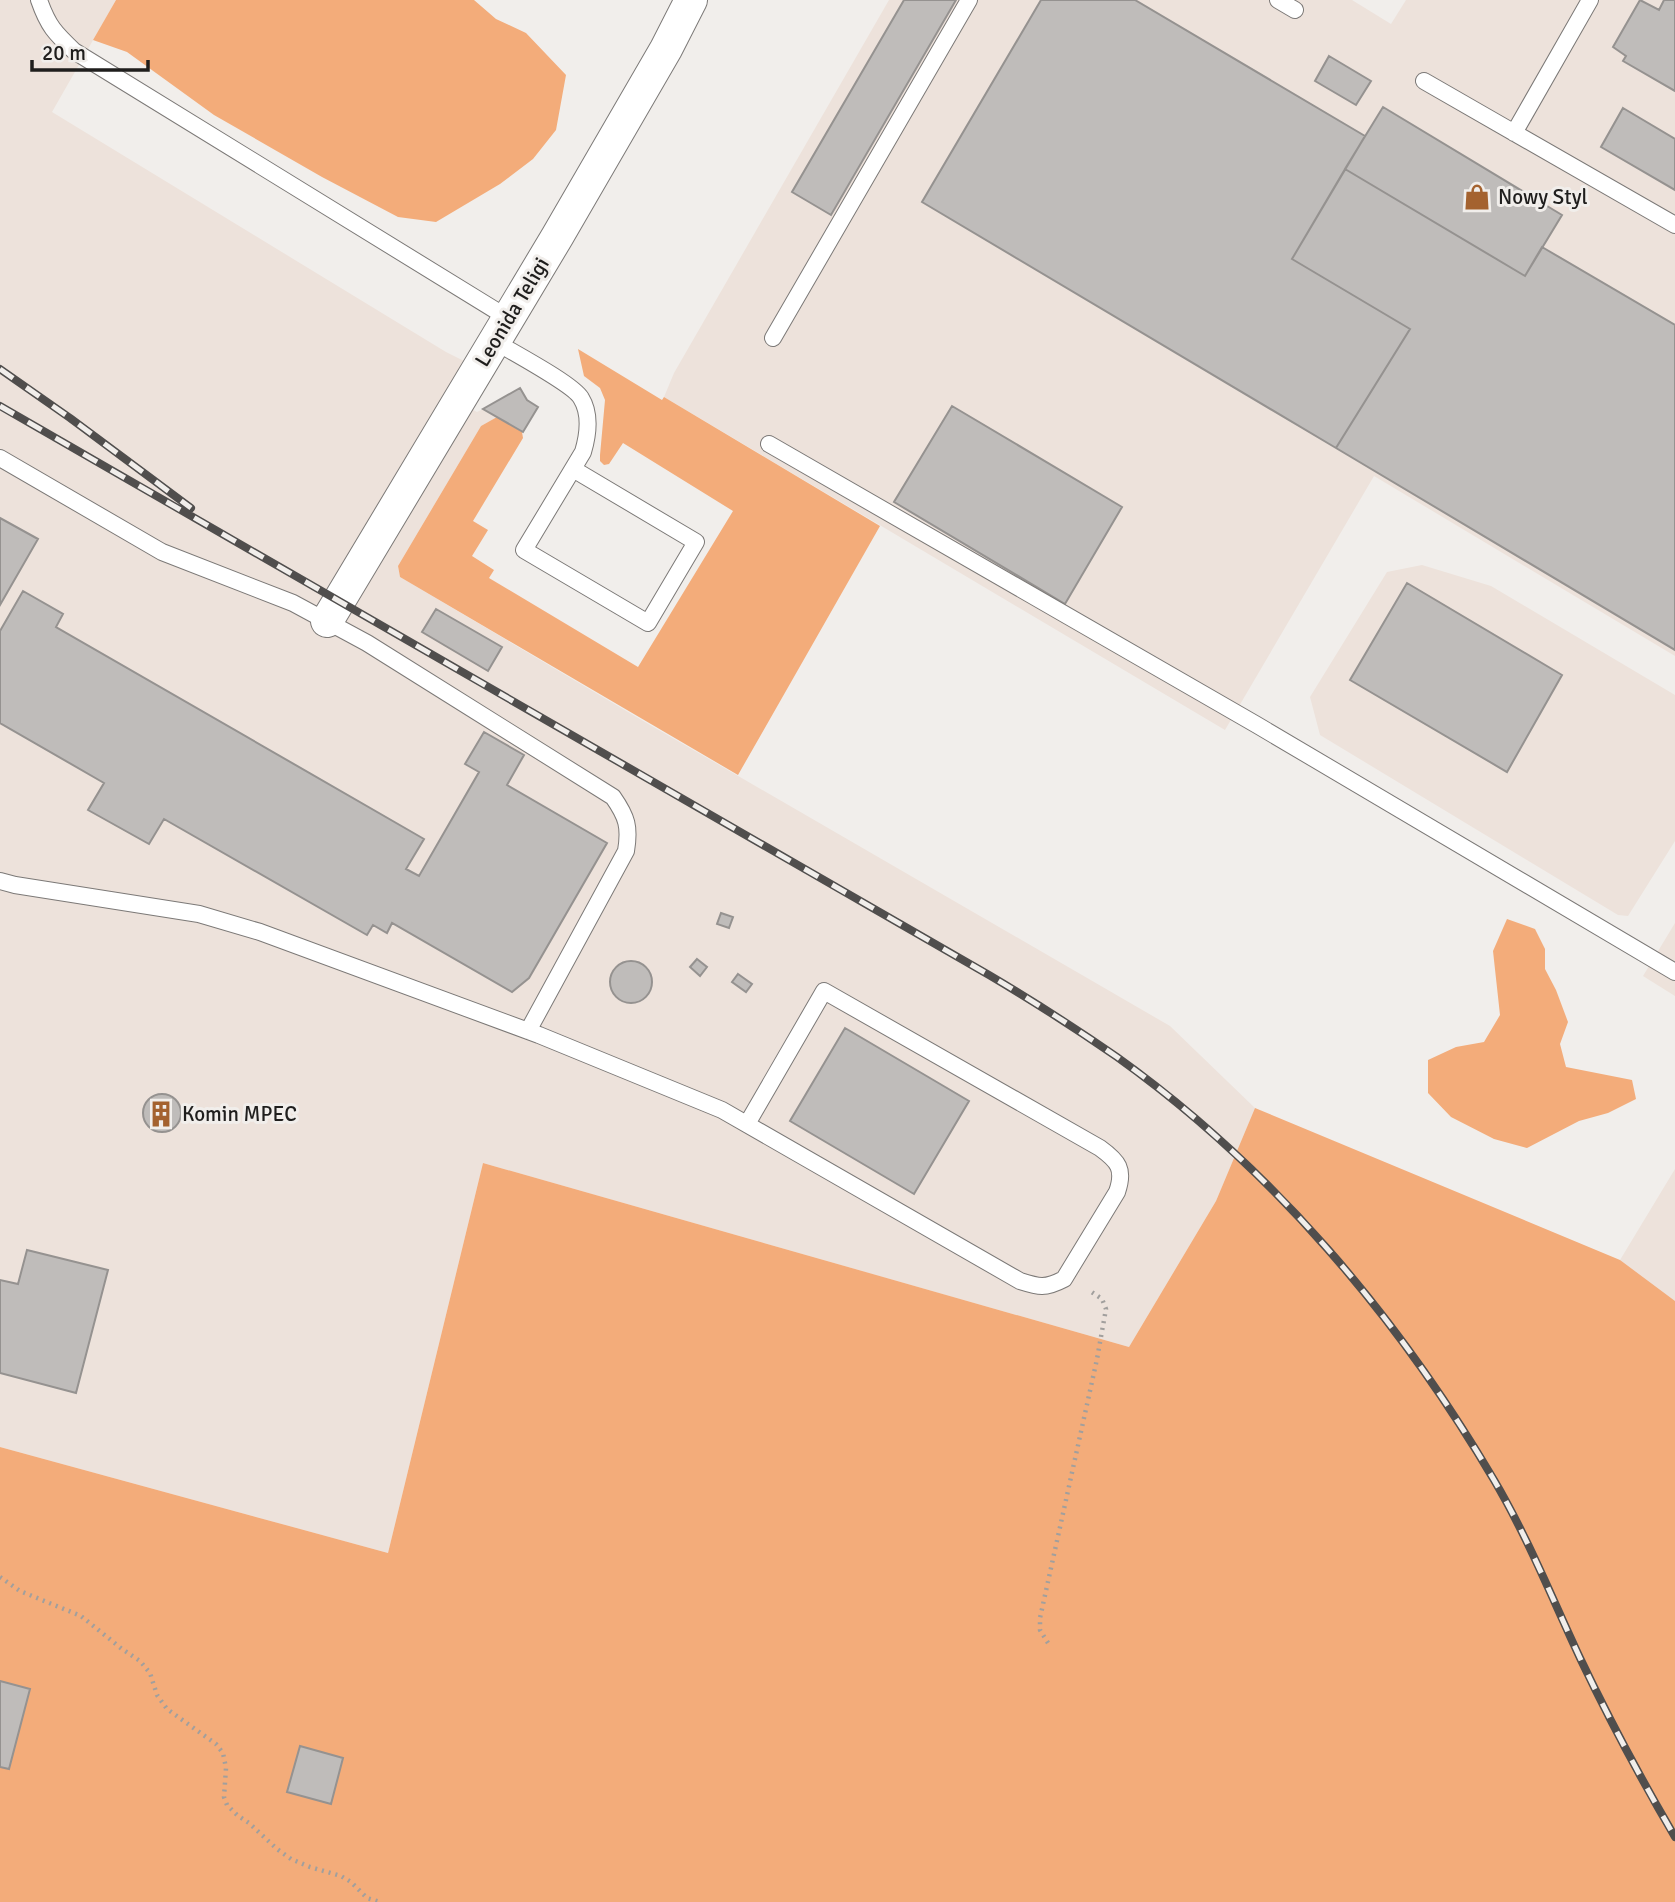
<svg xmlns="http://www.w3.org/2000/svg" width="1675" height="1902" font-family="Signika,sans-serif">
  <rect width="100%" height="100%" fill="#f1eeeb"/>
  <!-- built -->
  <path fill="#ede2db" d="M0,0H116L52,112L446,352L466,362L446,395L477,412L483,409L497,417L481,426L398,566L400,577L645,722L1170,1026L1255,1108L1216,1201L1129,1347L483,1163L388,1553L0,1447Z
    M889,0H1352L1391,24L1406,0H1675V656L1374,476L1225,730L664,397L674,373Z
    M1422,565L1491,586L1675,695V841L1628,916L1618,915L1320,735L1310,697L1387,572Z
    M1675,923V996L1643,976Z
    M1675,1169V1373L1620,1260Z"/>
  <!-- green -->
  <path fill="#f3ac7a" d="M116,0H474L496,19L526,33L566,75L556,130L533,159L500,184L436,222L398,217L322,177L214,115L127,52L93,40Z
    M578,349L662,400L664,397L880,526L738,775L400,577L398,566L481,426L497,417L522,432L523,438L473,521L488,530L472,556L494,570L489,578L638,667L733,511L623,443L609,464L604,465L600,461V455L605,400L600,388L584,376Z
    M1507,919L1535,929L1545,949V969L1556,990L1568,1022L1560,1044L1566,1067L1632,1080L1636,1099L1608,1113L1579,1121L1527,1148L1494,1139L1451,1117L1428,1093V1060L1456,1047L1484,1042L1500,1015L1493,951Z
    M1255,1108L1620,1260L1675,1301V1902H0V1447L388,1553L483,1163L1129,1347L1216,1201Z"/>
  <!-- building -->
  <path fill="#bfbcba" stroke="#959290" stroke-width="2" d="M904,0H956L831,215L792,192Z
    M1041,0H1135L1365,136L1292,259L1410,329L1336,448L922,202Z
    M1640,0L1659,10L1664,0H1675V91L1623,61L1626,56L1613,47Z
    M1329,56L1371,81L1356,105L1315,81Z
    M1383,107L1562,215L1525,276L1345,169Z
    M1623,108L1675,139V190L1601,147Z
    M1345,169L1525,276L1542,247L1675,325V650L1336,448L1410,329L1292,259Z
    M520,388L527,400L538,407L523,432L483,409Z
    M952,406L1122,507L1065,604L894,502Z
    M0,518L38,539L0,605Z
    M1407,583L1562,675L1507,772L1350,680Z
    M23,591L63,614L56,627L424,839L406,869L419,876L479,772L465,764L484,732L524,755L507,785L607,843L529,978L512,992L392,923L387,933L373,925L367,935L164,819L149,844L88,810L104,783L0,723V631Z
    M436,609L502,647L488,671L422,632Z
    M721,913L733,917L729,928L717,924Z
    M697,959L707,967L700,976L690,967Z
    M610 982a21 21 0 1 1 42 0a21 21 0 1 1-42 0Z
    M738,974L752,984L746,992L732,982Z
    M845,1028L969,1101L914,1194L790,1121Z
    M143 1113a19 19 0 1 1 38 0a19 19 0 1 1-38 0Z
    M27,1250L108,1270L76,1393L0,1373V1280L18,1284Z
    M0,1681L30,1689L9,1769L0,1767Z
    M300,1746L343,1758L331,1804L287,1792Z"/>
  <g fill="none" stroke-linecap="round" stroke-linejoin="round">
    <!-- service casing -->
    <g stroke="#7c7977" stroke-width="18">
      <path id="service" d="M39,0C48,26 55,33 74,51L508,318
        M1278,0L1295,10
        M1424,81L1675,225
        M1514,133L1590,0
        M773,338L969,0
        M494,341C512,352 573,384 581,398C591,414 588,435 583,452L524,550L648,623L696,542L573,469
        M769,444L1257,725L1675,972
        M0,458L162,552L293,603L367,643L613,797C627,817 630,827 626,851L528,1031
        M0,881L15,885L199,914L260,932L539,1035L722,1110C821,1167 920,1224 1020,1281C1039,1287 1045,1289 1064,1279L1117,1192C1125,1169 1118,1161 1100,1148L824,991L747,1124"/>
    </g>
    <!-- minor casing -->
    <g stroke="#7c7977" stroke-width="34">
      <path id="minor" d="M327,621L557,237L666,49L691,0"/>
    </g>
    <!-- path -->
    <path stroke="#a19f9d" stroke-width="4.5" stroke-dasharray="2 5" stroke-linecap="butt" d="M0,1577L20,1591L81,1616L122,1649L140,1661L150,1673L157,1695L167,1709L216,1744L223,1753L226,1768L224,1797L227,1805L237,1815L249,1823L277,1849L291,1859L310,1867L341,1876L351,1882L367,1898L380,1902
      M1048,1643L1040,1630V1618L1097,1359L1106,1309L1102,1299L1090,1291"/>
    <!-- service -->
    <use href="#service" stroke="#fff" stroke-width="16"/>
    <!-- minor -->
    <use href="#minor" stroke="#fff" stroke-width="32"/>
    <!-- rail casing -->
    <g stroke="#504e4d" stroke-width="8">
      <path id="rail" d="M0,369L70,418L191,508
        M0,406L989,975C1033,1001 1075,1028 1117,1057C1272,1168 1398,1317 1494,1480C1527,1536 1552,1598 1580,1658C1609,1719 1641,1779 1675,1837"/>
    </g>
    <!-- rail -->
    <use href="#rail" stroke="#f1eeeb" stroke-width="5" stroke-dasharray="16" stroke-linecap="butt"/>
  </g>
  <!-- icons -->
  <defs>
    <g id="shop-bare" transform="scale(2.1)"><path d="M-5-2.5h2.3a2.7 3.5 0 0 1 5.4 0H5L5.5 6h-11ZM-1.5-2.5h3a1.5 2.3 0 0 0-3 0Z" fill="#a4622f" stroke="#f1eeeb" stroke-width="2.5" paint-order="stroke"/></g>
    <g id="building-bare" transform="scale(2.1)"><path d="M-4-6H4V6H1V3H-1V6H-4ZM-2.5-4.3h1.7v1.8h-1.7ZM.8-4.3h1.7v1.8H.8ZM-2.5-1h1.7V.8h-1.7ZM.8-1h1.7V.8H.8Z" fill="#a4622f" stroke="#f1eeeb" stroke-width="2.5" paint-order="stroke"/></g>
  </defs>
  <g fill-rule="evenodd">
    <use href="#shop-bare" x="1477" y="197"/>
    <use href="#building-bare" x="161" y="1114"/>
  </g>
  <g text-anchor="middle" stroke-width="6" stroke-linejoin="round" paint-order="stroke">
    <!-- poi labels -->
    <g font-size="21" fill="#1f1e1d" stroke="#f1eeeb" text-anchor="start">
      <text x="1498" y="204">Nowy Styl</text>
      <text x="182" y="1121">Komin MPEC</text>
    </g>
    <!-- street labels -->
    <g font-size="21" fill="#1f1e1d" stroke="#f1eeeb">
      <text transform="translate(512 312) rotate(-59)" y="7">Leonida Teligi</text>
    </g>
  </g>
  <!-- scale -->
  <path d="M32 60v10h116v-10" fill="none" stroke="#1f1e1d" stroke-width="3.5"/>
  <text x="42" y="60" font-size="21" fill="#1f1e1d" stroke="#f1eeeb" stroke-width="5" paint-order="stroke">20 m</text>
</svg>
